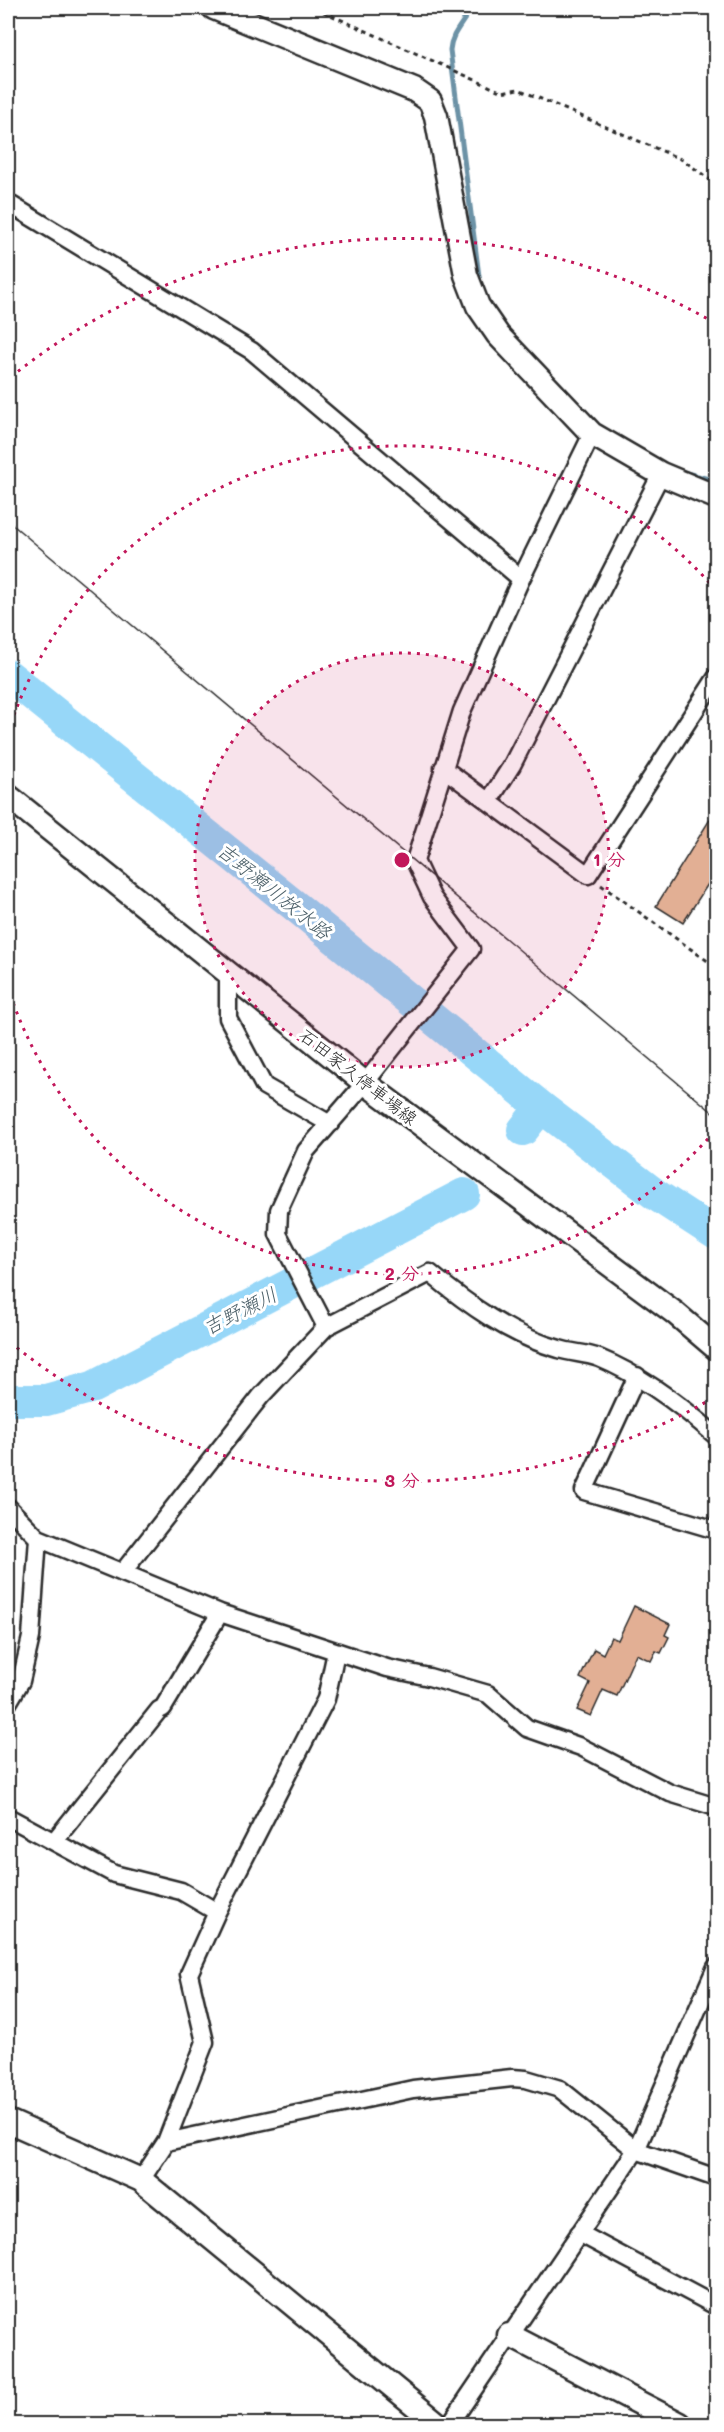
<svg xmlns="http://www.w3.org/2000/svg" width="724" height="2432" font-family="Mali,'Klee One',sans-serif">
  <rect width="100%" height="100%" fill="#fff"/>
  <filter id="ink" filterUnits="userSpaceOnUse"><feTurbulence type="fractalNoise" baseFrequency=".0167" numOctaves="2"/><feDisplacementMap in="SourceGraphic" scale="12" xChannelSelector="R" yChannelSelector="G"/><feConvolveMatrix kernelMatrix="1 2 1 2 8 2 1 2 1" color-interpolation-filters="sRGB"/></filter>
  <g filter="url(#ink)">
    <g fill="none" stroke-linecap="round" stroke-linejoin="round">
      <!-- stream -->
      <path stroke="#6c92a6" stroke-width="5" d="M471,8C464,23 451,33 450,50L480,284
        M683,472L716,481"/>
      <!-- river -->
      <path stroke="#97d7f8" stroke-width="32" d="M8,675L300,910L541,1107
        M523,1130L541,1107L656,1195L716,1234
        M8,1400H46L93,1387L464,1194"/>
    </g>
    <!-- building -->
    <path fill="#e2af94" stroke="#2b2b2b" stroke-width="1.5" d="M717,808V870L683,923L656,906Z
      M634,1606L670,1624L665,1635L669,1637L661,1653L656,1651L651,1661L636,1654L617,1696L603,1690L591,1716L577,1710L590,1683L580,1678L594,1649L603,1654L611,1637L618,1640Z"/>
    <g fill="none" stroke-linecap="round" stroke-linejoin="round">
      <!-- street casing -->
      <g stroke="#2b2b2b" stroke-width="21">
        <path id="street" d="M8,203L252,351L521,579
          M443,768L588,875L716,678
          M489,801L512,765L661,474
          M228,974V1018L264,1086L330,1124
          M326,1327L278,1234L279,1210L306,1151L365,1083L471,949L432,897L415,861L462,711L521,579L592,434
          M637,1376L584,1491L716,1530
          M8,1507L38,1538L220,1613L387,1668L429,1677L488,1694L527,1728L581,1747L670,1793L716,1807
          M122,1573L261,1396L326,1327L430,1273C467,1304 511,1336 559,1349C572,1353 586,1353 599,1358C643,1376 681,1405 716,1436
          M8,1703L21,1681L31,1637L38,1538
          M8,1817L114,1874L181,1891L217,1912
          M55,1840L159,1710L163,1708L220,1613
          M166,2142L413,2089L512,2078L526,2079L560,2089L636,2150L716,2178
          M141,2180L166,2142L205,2042L189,1974L217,1912L326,1699L336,1652
          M579,2233L716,2306
          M450,2424L636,2150L716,1967"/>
      </g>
      <!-- secondary casing -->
      <g stroke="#2b2b2b" stroke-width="27">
        <path id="secondary" d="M214,8L414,90L430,101L436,116L466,275L478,306L498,335L592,434L661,474L716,497
          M8,796L365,1083L675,1313L716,1348
          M8,2121L141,2180L438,2424
          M509,2335L680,2424"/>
      </g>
      <!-- path -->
      <path stroke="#2b2b2b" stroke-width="3" stroke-dasharray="4.5 4.5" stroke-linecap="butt" d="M315,8L502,92L518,89L683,160L716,184
        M601,885L716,967"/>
      <!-- street -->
      <use href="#street" stroke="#fff" stroke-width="16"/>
      <!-- secondary -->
      <use href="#secondary" stroke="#fff" stroke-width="22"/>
      <!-- tram -->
      <path stroke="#2b2b2b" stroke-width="1.5" d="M8,521L716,1115"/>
    </g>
  </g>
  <!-- distance rings -->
  <circle cx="402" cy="860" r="207" fill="#c2185b" fill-opacity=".12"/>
  <g fill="none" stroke="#c2185b" stroke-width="3" stroke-dasharray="3 6">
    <circle cx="402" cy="860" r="207"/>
    <path d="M714 1132A414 414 0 0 1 8 988M8 732A414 414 0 0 1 714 588"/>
    <path d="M713 1398A621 621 0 0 1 11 1343M11 377A621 621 0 0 1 713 322"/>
  </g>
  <g text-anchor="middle" stroke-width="6" stroke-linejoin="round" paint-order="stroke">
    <!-- street labels -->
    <g font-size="18" fill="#2b2b2b" stroke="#fff">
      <text transform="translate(358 1077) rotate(38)" y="6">石田家久停車場線</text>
    </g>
    <!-- water labels -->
    <g font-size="20" font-style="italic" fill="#4b5f68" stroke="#fff">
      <text transform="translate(274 891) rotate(39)" y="7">吉野瀬川放水路</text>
      <text transform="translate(240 1311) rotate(-27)" y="7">吉野瀬川</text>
    </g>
  </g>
  <circle cx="402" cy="860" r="9" fill="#c2185b" stroke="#fff" stroke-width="3"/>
  <g font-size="18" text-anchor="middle" font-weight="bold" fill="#c2185b" stroke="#fff" stroke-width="6" stroke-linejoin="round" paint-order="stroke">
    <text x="609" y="866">1 分</text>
    <text x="402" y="1280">2 分</text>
    <text x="402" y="1487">3 分</text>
  </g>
  <!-- margin -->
  <rect width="724" height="2432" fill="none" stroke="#fff" stroke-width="30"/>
  <rect x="15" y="15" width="694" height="2402" fill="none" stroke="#2b2b2b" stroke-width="2" filter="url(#ink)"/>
</svg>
